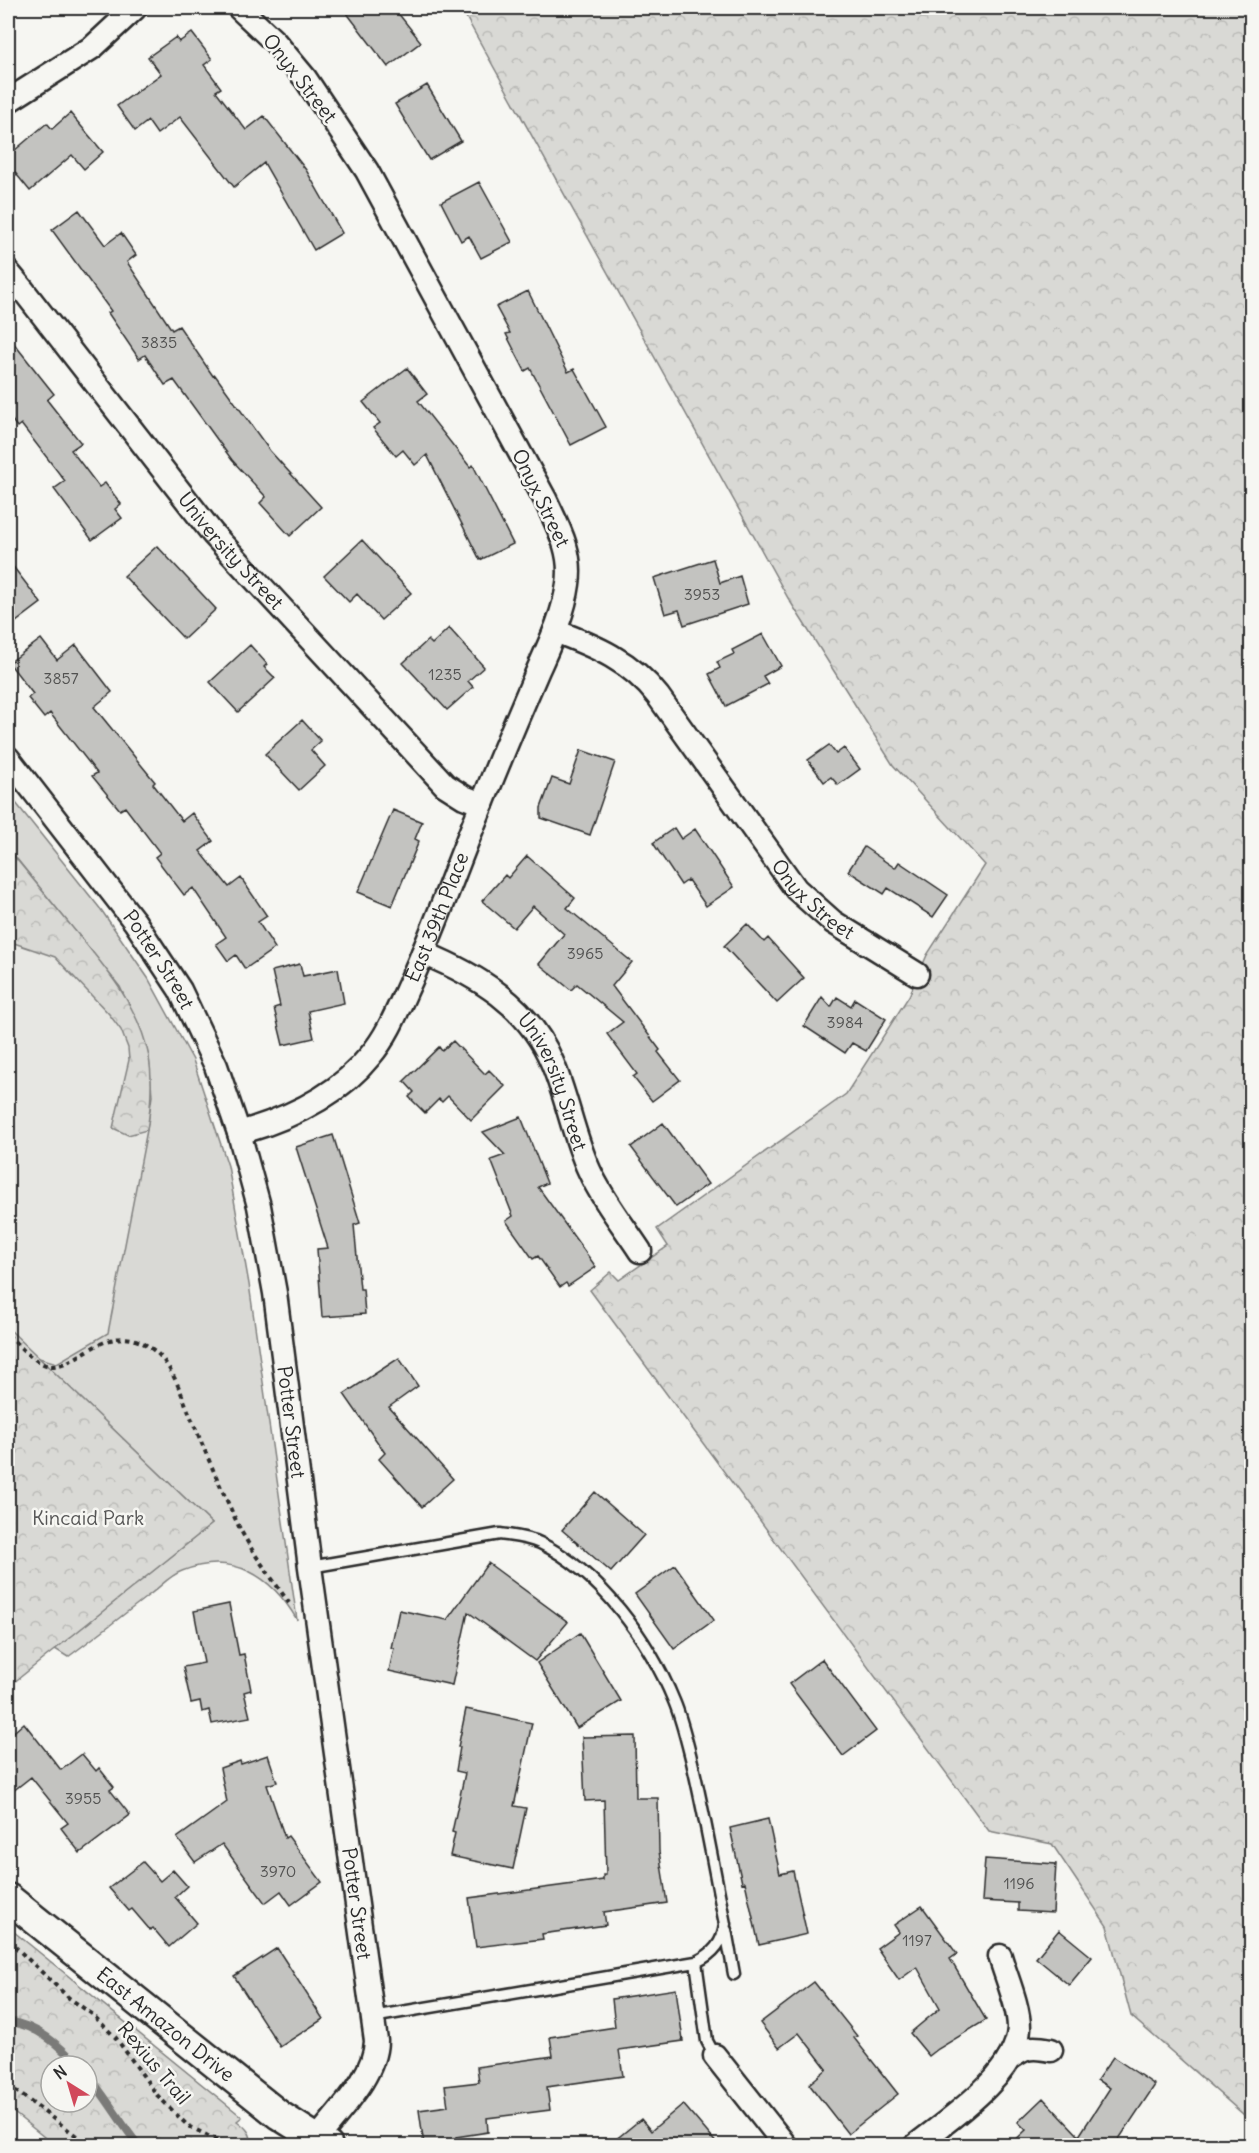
<svg xmlns="http://www.w3.org/2000/svg" width="1259" height="2153" font-family="Delius,sans-serif">
  <defs>
    <pattern id="forest-crowns" width="20" height="18" patternUnits="userSpaceOnUse" patternTransform="scale(1.5)"><rect width="20" height="18" fill="#d9d9d5"/><path d="M2 6a3 3 0 1 1 6 0M12 15a3 3 0 1 1 6 0" fill="none" stroke="#babab7"/></pattern>
  </defs>
  <rect width="100%" height="100%" fill="#f6f6f2"/>
  <filter id="ink" filterUnits="userSpaceOnUse"><feTurbulence type="fractalNoise" baseFrequency=".0167" numOctaves="2"/><feDisplacementMap in="SourceGraphic" scale="12" xChannelSelector="R" yChannelSelector="G"/><feConvolveMatrix kernelMatrix="1 2 1 2 8 2 1 2 1" color-interpolation-filters="sRGB"/></filter>
  <g filter="url(#ink)">
    <!-- built -->
    <path fill="#e7e7e3" d="M8,848L120,987L147,1130L108,1333L57,1363L39,1358L8,1328Z"/>
    <!-- green -->
    <path fill="#d9d9d5" stroke="#828280" stroke-width="1.5" d="M8,793L102,911L148,978L193,1060L228,1166L249,1284L297,1620C272,1576 233,1551 182,1571C170,1575 159,1588 149,1595C122,1616 95,1637 68,1657L55,1649L212,1524L39,1358L57,1363L108,1333L147,1130L152,1096L149,1057L141,1032L120,987L8,848Z"/>
    <!-- forest -->
    <path fill="url(#forest-crowns)" stroke="#828280" stroke-width="1.5" fill-rule="evenodd" d="M461,8H1251V2121L1131,2016L1107,1926L1052,1844L989,1831L590,1290L611,1272L619,1280L668,1246L657,1229L846,1094L909,996L927,955L985,865L893,765L788,598Z
      M13,855C33,879 52,903 72,927C104,966 139,1005 149,1057C153,1081 151,1106 147,1130L128,1135L113,1128L129,1060L128,1048L121,1030L109,1014L55,957L8,941V870Z
      M8,1328L212,1524L8,1687Z
      M8,1927L242,2117L237,2121C245,2127 252,2133 251,2143L249,2146L54,2145L8,2108ZM51,2066H87V2102H51Z"/>
    <g fill="none" stroke-linecap="round" stroke-linejoin="round">
      <!-- stream -->
      <path stroke="#7a7a78" stroke-width="8" d="M8,2021C38,2026 58,2044 79,2066
        M87,2075C107,2097 120,2123 139,2146"/>
    </g>
    <!-- building -->
    <path fill="#c3c3c0" stroke="#2b2b2b" stroke-width="1.5" d="M343,8H394L421,42L388,67Z
      M192,33L212,59L204,65L221,88L216,91L246,130L264,116L306,170L342,233L314,250L264,163L234,187L180,117L157,134L148,121L135,131L117,106L161,74L148,57L176,37L179,42Z
      M427,85L461,141L429,160L395,104Z
      M70,113L103,152L84,169L72,155L30,191L8,164V156L47,123L52,129Z
      M479,182L512,242L481,258L469,236L461,241L441,202Z
      M79,210L105,245L121,233L136,255L127,262L172,330L179,326L213,376L215,375L270,451L321,507L290,536L260,503L266,497L232,460L174,380L165,385L145,355L139,359L108,313L111,311L52,230Z
      M528,291L568,372L574,369L606,427L571,445L530,368L525,371L506,334L510,333L496,307Z
      M8,336L54,394L47,400L81,443L71,450L99,487L105,483L121,504L115,509L122,518L92,540L54,489L65,481L21,424L17,427L8,415Z
      M407,368L427,394L418,401L470,467L473,465L513,544L480,560L427,455L415,465L403,450L396,456L373,428L380,423L363,402Z
      M362,540L411,593L381,620L357,594L349,602L324,576Z
      M157,546L216,609L184,639L124,576Z
      M713,559L720,583L740,576L748,604L684,625L679,610L665,614L654,578Z
      M8,560L41,603L8,628Z
      M449,628L484,667L468,681L473,687L447,710L403,663L428,640L432,644Z
      M763,634L781,666L763,676L768,684L726,706L709,674L720,668L717,662L734,654L732,650Z
      M41,639L57,660L76,645L112,692L94,707L155,782L153,784L182,821L192,813L213,841L200,851L229,887L241,878L267,916L258,922L275,948L245,969L236,955L228,961L216,944L226,937L193,888L184,895L155,857L160,853L125,807L120,810L92,776L97,773L50,713L44,718L28,698L33,694L9,663Z
      M250,645L267,664L264,667L275,678L238,712L210,682Z
      M302,720L321,741L311,750L325,766L299,790L265,754Z
      M829,745L836,754L844,748L860,769L838,785L831,777L824,782L808,760Z
      M581,750L615,762L590,835L541,818V808L552,778L569,784Z
      M393,810L422,822L415,839L419,841L392,906L358,892Z
      M674,828L681,839L695,829L734,887L706,906L688,880L681,885L653,843Z
      M864,847L895,868L899,862L948,895L933,917L888,888L884,894L848,871Z
      M527,856L575,898L567,908L632,962L612,986L660,1050L658,1052L680,1080L652,1101L633,1077L637,1074L607,1034L623,1022L577,984L571,990L539,964L564,934L533,906L514,928L482,901L505,875L508,878Z
      M747,924L764,942L768,938L804,978L777,1003L724,946Z
      M300,964L303,976L338,969L344,1003L308,1011L314,1038L283,1045L274,1008L280,1006L272,971Z
      M822,997L831,1007L837,997L851,1006L855,999L886,1019L866,1051L852,1043L845,1053L804,1026Z
      M453,1041L485,1074L489,1070L505,1086L471,1120L448,1096L442,1102L439,1099L425,1113L409,1097L414,1092L404,1081L439,1047L442,1051Z
      M521,1117L547,1183L538,1187L596,1267L568,1286L566,1283L560,1287L538,1256L533,1259L506,1221L513,1216L491,1160L505,1155L483,1132Z
      M663,1123L708,1184L676,1207L631,1147Z
      M333,1135L360,1223L354,1225L360,1289H363L365,1314L322,1317L317,1249L328,1248L296,1147Z
      M399,1358L418,1386L389,1407L453,1479L422,1507L379,1459L385,1453L344,1394Z
      M595,1492L644,1535L611,1572L562,1530Z
      M488,1563L568,1622L535,1661L468,1612L452,1685L389,1671L394,1648H391L399,1610L447,1620Z
      M675,1565L714,1620L674,1649L635,1594Z
      M229,1604L239,1655L244,1654L251,1690L244,1692L250,1717L212,1724L209,1710L202,1712L200,1701L191,1703L183,1667L204,1663L194,1611Z
      M580,1633L621,1701L577,1728L537,1663Z
      M822,1659L876,1731L843,1756L789,1684Z
      M466,1709L532,1723L514,1806L526,1808L513,1869L450,1856L455,1833L452,1832L465,1773L456,1771L460,1747H458Z
      M24,1723L61,1770L82,1754L96,1771L99,1768L114,1787L110,1790L130,1815L80,1853L61,1828L68,1823L31,1777L8,1795V1737Z
      M635,1736L636,1798H658L659,1851L667,1903L604,1912L606,1925L542,1934L543,1939L476,1947L469,1898L603,1880V1875H606L604,1800L585,1801L582,1737Z
      M268,1755L277,1782L267,1785L285,1838L288,1836L322,1882L291,1905L281,1891L265,1903L222,1844L195,1862L177,1838L227,1802L220,1768L240,1761L241,1764Z
      M768,1819L780,1874L793,1871L807,1934L759,1945L745,1882L742,1883L730,1828Z
      M985,1859L1056,1864L1053,1913L1018,1911V1903L982,1901Z
      M143,1862L160,1881L173,1870L187,1886L175,1897L197,1923L169,1947L153,1928L150,1930L132,1909L129,1911L109,1888Z
      M922,1906L957,1954L950,1959L986,2020L938,2049L929,2056L910,2033L940,2008L917,1967L899,1980L877,1948L899,1932L894,1925Z
      M1059,1930L1092,1957L1069,1985L1036,1958Z
      M277,1948L323,2019L280,2047L234,1976Z
      M814,1982L857,2036L854,2038L898,2094L848,2134L809,2084L827,2069L799,2033L779,2048L760,2023Z
      M676,1989L683,2041L619,2050L623,2076L547,2087L550,2110L487,2118L488,2132L456,2137L457,2145H424L419,2110L448,2106L445,2086L479,2082L477,2067L553,2056L550,2037L615,2027L612,1999Z
      M1113,2057L1155,2085L1115,2145H1010L1026,2130L1018,2122L1043,2098L1079,2136L1110,2088L1097,2080Z
      M683,2104L718,2145H609L641,2119L651,2131Z"/>
    <g fill="none" stroke-linecap="round" stroke-linejoin="round">
      <!-- service casing -->
      <g stroke="#2b2b2b" stroke-width="15">
        <path id="service" d="M310,1567L500,1534C513,1536 527,1537 540,1543C600,1572 649,1640 674,1701C682,1720 687,1742 692,1762C705,1816 714,1870 725,1924C723,1943 713,1954 696,1962L707,2041L715,2056
          M726,1930L734,1974
          M372,2017L696,1962"/>
      </g>
      <!-- minor casing -->
      <g stroke="#2b2b2b" stroke-width="27">
        <g id="minor">
          <path d="M8,101L93,47L135,8"/>
          <path id="s1" d="M8,272L23,290L213,534L445,785L464,797L482,804"/>
          <path id="s2" d="M555,631C595,646 631,661 658,696L796,889L833,922L917,974"/>
          <path id="s3" d="M8,758L135,922L180,990L216,1066L239,1133L259,1206L275,1293L310,1567L376,2041C375,2077 339,2110 318,2138"/>
          <path id="s4" d="M423,953C477,975 528,1005 552,1062C567,1097 573,1135 589,1170C602,1199 623,1225 640,1251"/>
          <path id="s5" d="M239,1133C288,1119 337,1097 370,1056C388,1035 398,1009 409,985C436,926 457,864 482,804C500,759 519,714 538,670C550,643 564,614 568,584C573,552 558,527 545,499L367,171L305,78L275,42L239,8"/>
          <path d="M715,2056L786,2146"/>
          <path d="M1009,2059C1025,2047 1031,2046 1051,2050"/>
          <path d="M915,2146C949,2119 1017,2075 1019,2028C1019,2006 1006,1977 1000,1956"/>
        </g>
      </g>
      <!-- tertiary casing -->
      <g stroke="#2b2b2b" stroke-width="33">
        <g id="tertiary">
          <path id="s6" d="M8,1898L279,2115L328,2146"/>
        </g>
      </g>
      <!-- path -->
      <path stroke="#2b2b2b" stroke-width="4" stroke-dasharray="4.5 4.5" stroke-linecap="butt" d="M8,1335C18,1345 30,1358 43,1364C75,1378 108,1309 157,1353C175,1370 183,1400 193,1422C208,1459 224,1495 241,1531L254,1553L289,1603
        M8,1940L69,1998L92,2014L116,2038L157,2095L187,2125L210,2137L233,2146
        M8,2085L90,2146"/>
      <!-- service -->
      <use href="#service" stroke="#f6f6f2" stroke-width="10"/>
      <!-- minor -->
      <use href="#minor" stroke="#f6f6f2" stroke-width="22"/>
      <!-- tertiary -->
      <use href="#tertiary" stroke="#f6f6f2" stroke-width="28"/>
    </g>
  </g>
  <g text-anchor="middle" stroke-width="5" stroke-linejoin="round" paint-order="stroke">
    <!-- number labels -->
    <g font-size="16" fill="#515150">
      <text x="159" y="348">3835</text>
      <text x="702" y="600">3953</text>
      <text x="445" y="680">1235</text>
      <text x="61" y="684">3857</text>
      <text x="585" y="959">3965</text>
      <text x="845" y="1028">3984</text>
      <text x="83" y="1804">3955</text>
      <text x="278" y="1877">3970</text>
      <text x="1019" y="1889">1196</text>
      <text x="917" y="1946">1197</text>
    </g>
    <!-- street labels -->
    <g font-size="20" fill="#2b2b2b" stroke="#f6f6f2">
      <text transform="translate(300 78) rotate(52)" y="7">Onyx Street</text>
      <text transform="translate(541 498) rotate(64)" y="7">Onyx Street</text>
      <text dy="7" stroke="none"><textPath href="#s1" startOffset="357">University Street</textPath></text>
      <text dy="7" stroke="none"><textPath href="#s2" startOffset="380">Onyx Street</textPath></text>
      <text dy="7" stroke="none"><textPath href="#s5" startOffset="309">East 39th Place</textPath></text>
      <text dy="7" stroke="none"><textPath href="#s3" startOffset="252">Potter Street</textPath></text>
      <text dy="7" stroke="none"><textPath href="#s4" startOffset="192">University Street</textPath></text>
      <text dy="7" stroke="none"><textPath href="#s3" startOffset="738">Potter Street</textPath></text>
      <text dy="7" stroke="none"><textPath href="#s3" startOffset="1224">Potter Street</textPath></text>
      <text dy="7" stroke="none"><textPath href="#s6" startOffset="202">East Amazon Drive</textPath></text>
      <text transform="translate(154 2063) rotate(50)" y="7">Rexius Trail</text>
    </g>
    <!-- park labels -->
    <g font-size="20" fill="#565656" stroke="#f6f6f2">
      <text x="88" y="1525">Kincaid Park</text>
    </g>
  </g>
  <!-- margin -->
  <rect width="1259" height="2153" fill="none" stroke="#f6f6f2" stroke-width="30"/>
  <rect x="15" y="15" width="1229" height="2123" fill="none" stroke="#2b2b2b" stroke-width="2" filter="url(#ink)"/>
  <!-- north arrow -->
  <g transform="translate(69 2084) rotate(323)"><circle r="28" fill="#f6f6f2" stroke="#a5a5a2" stroke-width="1.5"/>
  <path d="M0-4.5L10 22L0 15L-10 22Z" fill="#d1495b"/>
  <text y="-9" font-size="16" font-weight="bold" text-anchor="middle" fill="#2b2b2b">N</text>
  </g>
</svg>
